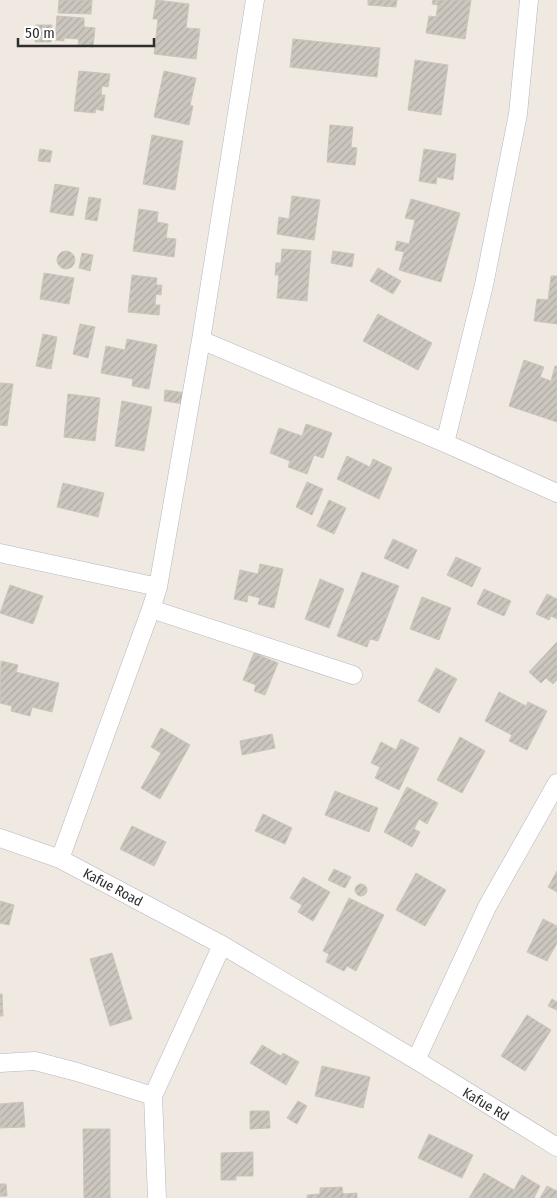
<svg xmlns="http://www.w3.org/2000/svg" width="557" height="1198" font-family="'Fira Sans Condensed',sans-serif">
  <defs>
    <pattern id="building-hatch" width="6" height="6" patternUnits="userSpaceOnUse" patternTransform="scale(1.25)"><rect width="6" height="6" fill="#cbc7bf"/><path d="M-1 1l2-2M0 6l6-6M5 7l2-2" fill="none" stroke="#afaba4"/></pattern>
  </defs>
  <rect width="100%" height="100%" fill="#efe9e1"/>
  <!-- building -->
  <path fill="url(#building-hatch)" stroke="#cbc5ba" d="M59,0H92L91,14L58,13Z
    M156,0L189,4L186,28L200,29L196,59L154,54L158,19H153Z
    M368,0H397L396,7L368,5Z
    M433,0H471L465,39L426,33L429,16L436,17L438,5L432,4Z
    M57,16L84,18V27L95,28L93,47L78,45L79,39L64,38V41L55,40Z
    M36,25H52L51,42H35Z
    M293,39L380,48L377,77L290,67Z
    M415,60L448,65L441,115L408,110Z
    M79,71L110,74L108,87L102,86L101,95H105L103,111L96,109L95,113L74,111Z
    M164,71L196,78L190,105L193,106L189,125L154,117Z
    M330,125L353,127L351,147L357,148L355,165L327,162Z
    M152,135L183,141L175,190L143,184Z
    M40,149L52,151L50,162L38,161Z
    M424,149L456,154L453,180L437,177L436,184L419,181Z
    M55,184L79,188L73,216L50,212Z
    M292,196L320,200L314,240L277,234L279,217L289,219Z
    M89,197L101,199L97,221L85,219Z
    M411,199L460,213L441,282L399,270L404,252L395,250L397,241L409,244L415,220L405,218Z
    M139,209L158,212L157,222L168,224L166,238L176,239L174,257L133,251Z
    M282,249L311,251L307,301L277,298L279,275H275L276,263H281Z
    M333,251L354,254L352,267L331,263Z
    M57 260a9 9 0 1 1 18 0a9 9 0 1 1-18 0Z
    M82,253L93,255L90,271L79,268Z
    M378,268L401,281L393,294L370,281Z
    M44,273L74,278L69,304L40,299Z
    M132,275L157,278L156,285H162L161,295L156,294L155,305H160L159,315L128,312Z
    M551,276H557V324L534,321L537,299L548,300Z
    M378,314L432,343L418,370L363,341Z
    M80,324L95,327L88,358L73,354Z
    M43,334L57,337L51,369L36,366Z
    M127,339L157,345L149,389L132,386L133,379L101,373L106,346L125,350Z
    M524,360L544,367L540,377L551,381L555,366H557V422L509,406Z
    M0,383L13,384L7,426L0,425Z
    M165,390L186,393L184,404L164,401Z
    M68,394L100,398L95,441L64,437Z
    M122,401L152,407L144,451L115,446Z
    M306,424L332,433L323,458L314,455L307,474L288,467L290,461L270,453L279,428L302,436Z
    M347,456L370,467L373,459L392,468L379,499L337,479Z
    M307,482L323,489L312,515L296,507Z
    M63,483L104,493L98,517L57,507Z
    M329,500L346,508L334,534L317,526Z
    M393,539L417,550L408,569L384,558Z
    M456,557L481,568L472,587L447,575Z
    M260,564L283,569L274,608L258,604L260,598L248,595L247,602L234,599L240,570L258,574Z
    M362,572L399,586L378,641L370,639L367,647L337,636Z
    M320,579L344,589L329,628L305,619Z
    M10,585L43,596L33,624L0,613Z
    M484,589L511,601L504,616L477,604Z
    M547,594L557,599V619L551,616L549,620L536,614Z
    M422,597L451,608L439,640L410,629Z
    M557,642V680L553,684L546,678L541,683L529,672Z
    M254,653L278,663L265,695L254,691L256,685L243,680Z
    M1,661L18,665L16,672L59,683L52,712L32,707L30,716L11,711L12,706L0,703Z
    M436,668L457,679L439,713L418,701Z
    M499,692L526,706L528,702L547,711L527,750L509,741L512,735L485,721Z
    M161,728L190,745L160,799L141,788L161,753L151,747Z
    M272,734L275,748L242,755L240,741Z
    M460,737L485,751L462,793L437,780Z
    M401,739L419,748L399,790L375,778L380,767L371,763L381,742L396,750Z
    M407,787L438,803L427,824L419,819L414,829L420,832L412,847L384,832Z
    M335,791L378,808L369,832L325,815Z
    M263,814L292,828L285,844L255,831Z
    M132,826L166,842L154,866L120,849Z
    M334,869L351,877L345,888L328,880Z
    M557,871V892L548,887Z
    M416,873L446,890L425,926L396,910Z
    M303,877L330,892L313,921L298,912L302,905L290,898Z
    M355 890a6 6 0 1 1 12 0a6 6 0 1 1-12 0Z
    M349,898L384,915L356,971L347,966L344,971L326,962L329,954L323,951Z
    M0,901L14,905L9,925L0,923Z
    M543,919L557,926V943L547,961L527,952Z
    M112,953L132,1019L110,1026L90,959Z
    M0,994H2L3,1016H0Z
    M552,999L557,1002V1010L548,1006Z
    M527,1015L551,1030L525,1071L501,1056Z
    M262,1045L281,1056L283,1053L299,1062L286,1085L250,1063Z
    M322,1066L370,1077L363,1108L315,1096Z
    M298,1101L307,1106L297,1124L287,1118Z
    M23,1102L25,1127L0,1128V1104Z
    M250,1111H269L270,1128L250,1129Z
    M83,1129H110V1198H84Z
    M429,1134L473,1155L462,1178L418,1158Z
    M253,1152V1176H236V1180H221V1153Z
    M484,1173L514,1190L522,1175L540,1186L534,1198H469Z
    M0,1184H6L7,1196H0Z
    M547,1186L557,1191V1198H540Z
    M342,1187L343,1194L357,1193V1198H307V1195L320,1194V1188Z"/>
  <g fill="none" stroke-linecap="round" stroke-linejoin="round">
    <!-- street casing -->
    <g stroke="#b4b7c1" stroke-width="19">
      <path id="street" d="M201,340L445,443L557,493
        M445,443L484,285L518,114L529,0
        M0,553L158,587
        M151,609L353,675
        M0,838L60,859L222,945L416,1060L557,1147
        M60,859L151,609L158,587L201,340L255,0
        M416,1060L487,907L557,783
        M0,1063L35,1061L77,1072L153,1096
        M157,1198L153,1096L222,945"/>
    </g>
    <!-- street -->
    <use href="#street" stroke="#fff" stroke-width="18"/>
  </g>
  <g text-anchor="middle" stroke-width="4.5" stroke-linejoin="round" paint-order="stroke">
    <!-- street labels -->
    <g font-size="14" fill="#2e2e2e" stroke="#fff">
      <text transform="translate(113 887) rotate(28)" y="5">Kafue Road</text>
      <text transform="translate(486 1104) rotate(31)" y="5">Kafue Rd</text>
    </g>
  </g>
  <!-- scale -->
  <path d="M18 38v8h136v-8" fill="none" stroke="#2e2e2e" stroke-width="2.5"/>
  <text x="25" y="38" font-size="15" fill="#2e2e2e" stroke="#ffffff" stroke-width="4" paint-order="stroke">50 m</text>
</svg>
